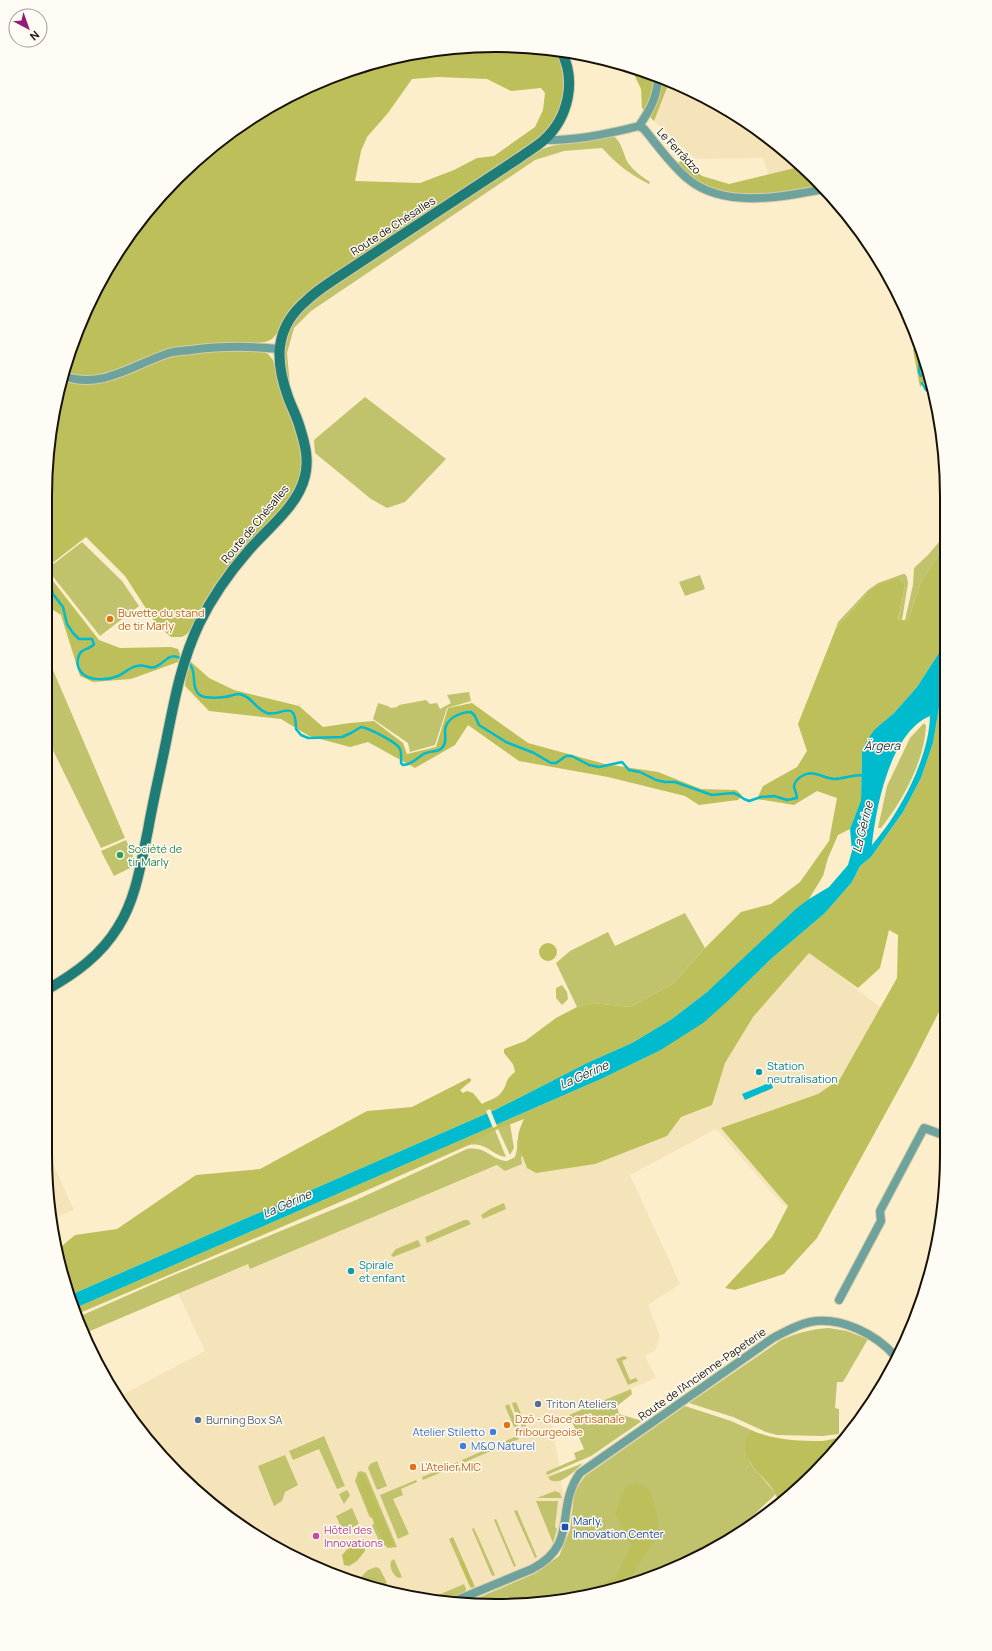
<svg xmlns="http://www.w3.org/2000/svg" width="992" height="1651" font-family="Manrope,sans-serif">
  <rect width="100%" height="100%" fill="#fceeca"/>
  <!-- built -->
  <path fill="#f5e4b9" d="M670,80L747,121L799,167L769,176L763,158L695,159L654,121Z
    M809,951L882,1009L824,1131L785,1207L716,1129L630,1175L680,1284L648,1305L660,1336L656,1350L645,1356L656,1378L552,1423L571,1541L537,1575L468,1604L437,1602L351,1582L296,1559L222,1513L138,1429L118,1397L205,1351L178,1293L248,1264L250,1269L498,1165L505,1171L521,1164V1157L628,1109Z
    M49,1155L74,1210L50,1220L49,1214Z"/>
  <!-- green -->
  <path fill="#c0c26c" d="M612,135C622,141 623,154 628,163C634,171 642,177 650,182L649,184C628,173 618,165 602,148L564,151L535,160L311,311L294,328L287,353L290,385L289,386L283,362L284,350L290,328L306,306L334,285L536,151L551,146Z
    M365,397L446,459L405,502L387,508L371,499L315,453L314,440Z
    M944,536L946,537L945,545L921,582L908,620H905L913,585L914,568L928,555Z
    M82,542L122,581L139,606L100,636L47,569Z
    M903,574H905L907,577L908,583L902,620L898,621L905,585L864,597L836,628L838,622L868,590L878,583Z
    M700,575L705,589L685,596L679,582Z
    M47,656L125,838L101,848L47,738Z
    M469,692L471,701L447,708L435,745L410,752L408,743L373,719L378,703L388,706L391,708L397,707L399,705L426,700L430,704L437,703L440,709L451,703L447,695Z
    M924,723L926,726C924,762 903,800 881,828H878L887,786L910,738Z
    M126,840L135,860L130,868L114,876L101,851Z
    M685,913L705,948L674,983L630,1007L592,1003L577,1007L556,963L570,951L608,932L615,946Z
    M562,985L567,992L568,999L562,1005L556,998V988Z
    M510,1124L514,1148L510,1155L498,1129Z
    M495,1130L506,1157C491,1155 487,1142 469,1145Z
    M517,1139L523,1156L521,1157L522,1164L505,1171L497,1165L250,1269L248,1264L83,1334L76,1318L169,1277L356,1200L467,1149C487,1146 490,1160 507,1161L515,1157L517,1149Z
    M504,1203L506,1209L483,1219L481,1215L490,1209Z
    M464,1220H468L471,1224L427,1243L425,1237Z
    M418,1240L421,1246L393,1257L391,1255L396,1249Z
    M829,1328L847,1331L868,1339L843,1382H837L835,1408L839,1409V1434L823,1436L777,1435L766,1432L733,1417L689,1403L781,1340C797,1333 811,1329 829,1328Z
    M624,1356L628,1358L622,1361L630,1380L636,1378L638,1381L628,1385L616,1359Z
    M631,1389L632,1394L617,1406L619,1414L642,1421L591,1456L547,1475L546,1472L576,1459L574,1453L584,1449L569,1415Z
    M516,1402L527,1428L523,1430L521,1425L523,1423L518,1412H515L512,1403Z
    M509,1404L518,1426L514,1427L505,1406Z
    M685,1406L731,1421L751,1430L745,1444L750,1463L776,1494L729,1538L696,1559L658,1575L657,1573L651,1578L641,1582L555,1602L496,1606L464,1604L536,1573L559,1556L570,1530L574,1495L578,1486L585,1476Z
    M324,1436L345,1486L337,1489L319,1449L293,1460L289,1451Z
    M517,1436L519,1439L463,1463L462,1460Z
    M285,1455L298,1485L285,1492L282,1501L274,1506L258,1466Z
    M377,1461L387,1486L377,1490L368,1468L370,1464Z
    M458,1462L461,1470L459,1471L456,1466L423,1480L422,1477Z
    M583,1463C575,1470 562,1486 550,1480L548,1477Z
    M361,1471L366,1473L397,1547L388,1548L379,1541L372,1525L374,1524L372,1517L370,1518L355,1481L358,1472Z
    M416,1480L417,1482L401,1489L403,1495L393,1499L409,1534L398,1539L380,1495Z
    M347,1490L350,1495L344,1504L339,1494Z
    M555,1491L560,1493L562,1498H537Z
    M536,1501H558L555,1527L557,1529L553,1543Z
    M352,1508L359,1524L343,1532L336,1516Z
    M517,1510L537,1557L535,1558L514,1511Z
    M496,1519L516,1566L514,1567L494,1520Z
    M474,1528L495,1575L492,1576L472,1529Z
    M453,1537L475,1587L472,1588L470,1587L449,1539Z
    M394,1559L402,1577L399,1578C393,1576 389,1567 391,1561Z
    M376,1567L380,1569L387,1583L376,1588L355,1583L368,1570Z
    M464,1584L466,1589L465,1592L440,1602L438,1601L436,1596Z"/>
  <!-- forest -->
  <path fill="#bdbf5a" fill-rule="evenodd" d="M496,45L556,51C567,70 568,93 559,114C556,123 546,131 540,138L329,277C316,287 300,296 290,309C283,318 281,331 272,339C266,343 257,343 250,343L251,350L262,351L268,354L273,360L283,397L302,446L301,475L287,503L187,634L182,637H171L156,624L125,576L86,537L46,568V466L69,351L121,245L177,177L246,121L324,79L408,54ZM438,77L487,79L511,91L541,88L545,93L543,110L535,127L494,156L477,158L454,170L420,183L355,181L361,151L367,137L388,113L412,79Z
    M631,68L670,80L654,121L642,108L641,89Z
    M682,160L702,176L729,184L799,167L821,186L757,196L719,192L690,178L678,163Z
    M917,343L930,375L920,387L913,350Z
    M946,537V642L917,687L894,713L875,729L862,752L861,800L850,829L838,835L828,858L823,876L809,899L707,992L672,1019L632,1043L587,1063L497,1109L68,1296L57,1250L75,1235L117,1229L196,1175L260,1169L367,1111L412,1107L469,1078L471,1079V1081L460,1090L463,1093L467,1091L473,1093L482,1104C489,1100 499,1098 503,1090C509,1081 504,1081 515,1072L513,1064L504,1053V1049L525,1041L556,1018L577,1007L592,1003L630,1007L674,983L705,948L741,912L771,904L800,882L829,841L837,798L817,791L794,805L757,799L763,786L797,767L807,751L798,724L836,628L864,597L877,586L898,578L905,585L898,620H908L921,582L945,545Z
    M46,572L99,640L120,648L171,647L178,649L180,654L178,662L131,679L93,682L80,676L61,615L47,606Z
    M190,661L209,678L234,690L299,706L323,727L350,723L374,721L403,743L407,754L436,747L448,708L472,703L528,743L605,764L658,772L701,789L736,790L742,795L738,800L699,805L685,796L608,777L519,761L468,725L455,745L415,768L368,742L350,747L309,736L281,719L209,711L185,686L186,675Z
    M946,685V998L911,1067L817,1238L784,1274L735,1290L725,1288L772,1237L788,1206L721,1128L818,1094L840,1079L897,978L898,935L889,930L880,968L858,988L809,953L753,1017L725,1063L712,1105L681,1117L667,1136L595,1164L536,1173L527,1168C519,1145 513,1142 524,1119L498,1129L469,1145L354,1196L75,1315L73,1309L601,1079L659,1051L730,999L772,958L825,913L852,882L860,866L871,857L903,812L921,778L933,743L942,690Z
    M539 952a9 9 0 1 1 18 0a9 9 0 1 1-18 0Z
    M751,1430C773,1440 797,1441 822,1441C829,1441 837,1436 844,1439L815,1474L783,1502L778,1501C773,1479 745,1470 745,1445C745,1440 749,1434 751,1430Z
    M362,1474L365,1477L394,1544L393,1546H388L384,1542C378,1529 356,1489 359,1476Z
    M635,1482L650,1489L658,1519L656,1537L625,1586L576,1597L616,1577L631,1545L615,1513L625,1488Z
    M364,1539L365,1551L357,1561L349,1566L344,1565L342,1555L352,1544Z
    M461,1561H463L473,1583L472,1586L470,1585L460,1563Z
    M366,1577H374L378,1581L373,1587L361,1584Z"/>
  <!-- water -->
  <path fill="#00bbce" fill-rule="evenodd" d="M946,642V685L942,690L933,743L921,778L903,812L871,857L860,866L852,882L825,913L772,958L730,999L703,1023L659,1051L601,1079L73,1309L68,1296L497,1109L587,1063L632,1043L672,1019L707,992L797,908L809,899L829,887L848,865L852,851L850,829L861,800L862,752L867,740L875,729L894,713L917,687ZM930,716C929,759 899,814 872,845C876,807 890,733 930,716Z
    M771,1082L773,1088L745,1100L742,1094Z"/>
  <!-- pier -->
  <path fill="#fceeca" d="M490,1109L497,1126L493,1128L486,1111Z"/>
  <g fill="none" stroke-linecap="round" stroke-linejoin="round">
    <!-- stream -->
    <path stroke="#00bbce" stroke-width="2.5" d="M920,352L919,372L921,376
      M922,383L926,390L934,395
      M46,577L49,579L53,594L63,607L67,624L73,633L79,639H92L94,644C91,649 85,648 81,652C78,655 77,662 78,666C82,682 106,681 118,676C125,673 130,667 137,666C144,664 149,669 155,667C166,663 168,651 182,659
      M187,662C200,670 187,693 205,697C211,698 218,698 224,697C229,697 234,694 239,694C252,696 255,709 267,713C281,717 296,697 296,729L301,735L308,738L342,737L351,733L361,727C369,728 398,743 400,749C402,753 401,759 401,763L403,765C411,765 416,759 422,755C429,750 437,753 442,748C447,743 445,736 445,730C446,718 461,712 471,712L475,716L479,725L506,742L534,753L551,763H556L566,756H572L589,765L599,767L622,762L629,770L640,772L656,780L665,782H675L712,795L733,793L738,795L744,799L749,801L761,797L774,796L787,800L797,798C797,794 794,789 794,786C795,782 798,778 802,776C814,769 822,778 834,779C845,779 855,773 865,776"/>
    <!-- street casing -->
    <g stroke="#d7cbab" stroke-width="10">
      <path id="street" d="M639,126C650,110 658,96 658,76
        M544,140C575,141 608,134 639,126L644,129C658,146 671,165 688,179C724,209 783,197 824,189
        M64,376C102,390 134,364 169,353C176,351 184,351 191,350C220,346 250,346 280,349
        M839,1300L881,1221L880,1211L924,1128L946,1136
        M450,1603L532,1569C580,1544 554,1509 580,1473L773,1338C785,1332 796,1325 810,1322C840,1316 876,1334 895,1356"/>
    </g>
    <!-- secondary casing -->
    <g stroke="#d7cbab" stroke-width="12">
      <path id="secondary" d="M48,989C76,973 101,955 118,927C136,899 141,863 148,830C153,801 160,772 166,742C174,702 181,662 199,624C212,597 229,573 249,550C269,527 298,506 305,476C309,459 305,444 300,428C297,417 292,408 288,397C275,361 274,328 306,301C314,293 323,287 332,281L519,158C527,152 536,147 544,140C568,118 577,81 561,51"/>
    </g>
    <!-- street -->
    <use href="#street" stroke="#6ea39d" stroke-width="8"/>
    <!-- secondary -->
    <use href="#secondary" stroke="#1e7d76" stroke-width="10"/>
  </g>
  <!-- markers -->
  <g fill="#e8710a" stroke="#fffcf5" stroke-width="1.5">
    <circle cx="110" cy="619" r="4"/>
    <circle cx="507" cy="1425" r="4"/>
    <circle cx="413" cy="1467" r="4"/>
  </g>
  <circle fill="#2e9e5b" stroke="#fffcf5" stroke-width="1.5" cx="120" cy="855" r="4"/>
  <g fill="#0f9aa8" stroke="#fffcf5" stroke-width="1.5">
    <circle cx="759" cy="1072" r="4"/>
    <circle cx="351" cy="1271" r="4"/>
  </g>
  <g fill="#5c6f8a" stroke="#fffcf5" stroke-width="1.5">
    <circle cx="538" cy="1404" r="4"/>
    <circle cx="198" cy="1420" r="4"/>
  </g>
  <g fill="#3f7fe0" stroke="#fffcf5" stroke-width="1.5">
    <circle cx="493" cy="1432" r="4"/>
    <circle cx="463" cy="1446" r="4"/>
  </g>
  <rect fill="#1a4fb4" stroke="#fffcf5" stroke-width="1.5" x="561" y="1523" width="8" height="8" rx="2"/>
  <circle fill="#d1479c" stroke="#fffcf5" stroke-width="1.5" cx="316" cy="1536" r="4"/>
  <g text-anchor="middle" stroke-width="3" stroke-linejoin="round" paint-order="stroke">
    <!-- street labels -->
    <g font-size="11" fill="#171206" stroke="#fffcf5">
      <text transform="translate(679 151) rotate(47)" y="4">Le Ferrâdzo</text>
      <text transform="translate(393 226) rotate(-33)" y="4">Route de Chésalles</text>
      <text transform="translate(255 524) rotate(-50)" y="4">Route de Chésalles</text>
      <text transform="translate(702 1374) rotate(-35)" y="4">Route de l'Ancienne-Papeterie</text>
    </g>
    <!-- food labels -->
    <g font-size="11" fill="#c56008" stroke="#fffcf5" text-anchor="start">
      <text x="118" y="617">Buvette du stand<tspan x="118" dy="13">de tir Marly</tspan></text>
      <text x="515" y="1423">Dzô - Glace artisanale<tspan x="515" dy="13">fribourgeoise</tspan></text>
      <text x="421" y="1471">L'Atelier MIC</text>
    </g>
    <!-- leisure labels -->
    <g font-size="11" fill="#27864d" stroke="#fffcf5" text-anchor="start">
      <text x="128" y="853">Société de<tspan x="128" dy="13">tir Marly</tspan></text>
    </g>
    <!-- culture labels -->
    <g font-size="11" fill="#0d838f" stroke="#fffcf5" text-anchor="start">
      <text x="767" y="1070">Station<tspan x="767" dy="13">neutralisation</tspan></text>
      <text x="359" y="1269">Spirale<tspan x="359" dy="13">et enfant</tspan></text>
    </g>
    <!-- service labels -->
    <g font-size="11" fill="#4e5e75" stroke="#fffcf5" text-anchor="start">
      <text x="546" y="1408">Triton Ateliers</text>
      <text x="206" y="1424">Burning Box SA</text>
    </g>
    <!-- shop labels -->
    <g font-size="11" fill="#366cbe" stroke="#fffcf5" text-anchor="end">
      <text x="485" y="1436">Atelier Stiletto</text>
      <text x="471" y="1450" text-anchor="start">M&amp;O Naturel</text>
    </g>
    <!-- transit labels -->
    <g font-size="11" fill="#164399" stroke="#fffcf5" text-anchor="start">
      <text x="573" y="1525">Marly,<tspan x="573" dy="13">Innovation Center</tspan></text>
    </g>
    <!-- hotel labels -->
    <g font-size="11" fill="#b23c85" stroke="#fffcf5" text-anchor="start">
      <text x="324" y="1534">Hôtel des<tspan x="324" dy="13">Innovations</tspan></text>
    </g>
    <!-- water labels -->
    <g font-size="12" font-style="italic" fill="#223a3e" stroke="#fffcf5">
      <text x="882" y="750">Ärgera</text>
      <text transform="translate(863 827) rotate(-76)" y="4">La Gérine</text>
      <text transform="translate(584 1075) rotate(-24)" y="4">La Gérine</text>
      <text transform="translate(287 1204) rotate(-24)" y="4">La Gérine</text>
    </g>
  </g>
  <!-- crop -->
  <path d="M0 0H992V1651H0ZM496 52H496A444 444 0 0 1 940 496V1155A444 444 0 0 1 496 1599H496A444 444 0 0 1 52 1155V496A444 444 0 0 1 496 52Z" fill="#fffcf5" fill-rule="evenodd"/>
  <path fill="none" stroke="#171206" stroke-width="2" d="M496 52H496A444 444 0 0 1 940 496V1155A444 444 0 0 1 496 1599H496A444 444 0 0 1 52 1155V496A444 444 0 0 1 496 52Z"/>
  <!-- north arrow -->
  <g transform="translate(28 28) rotate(139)"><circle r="19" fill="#fffcf5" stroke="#a29e95"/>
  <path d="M0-3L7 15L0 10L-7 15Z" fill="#921c7a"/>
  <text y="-6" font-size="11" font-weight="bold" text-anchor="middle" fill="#171206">N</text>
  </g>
</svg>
